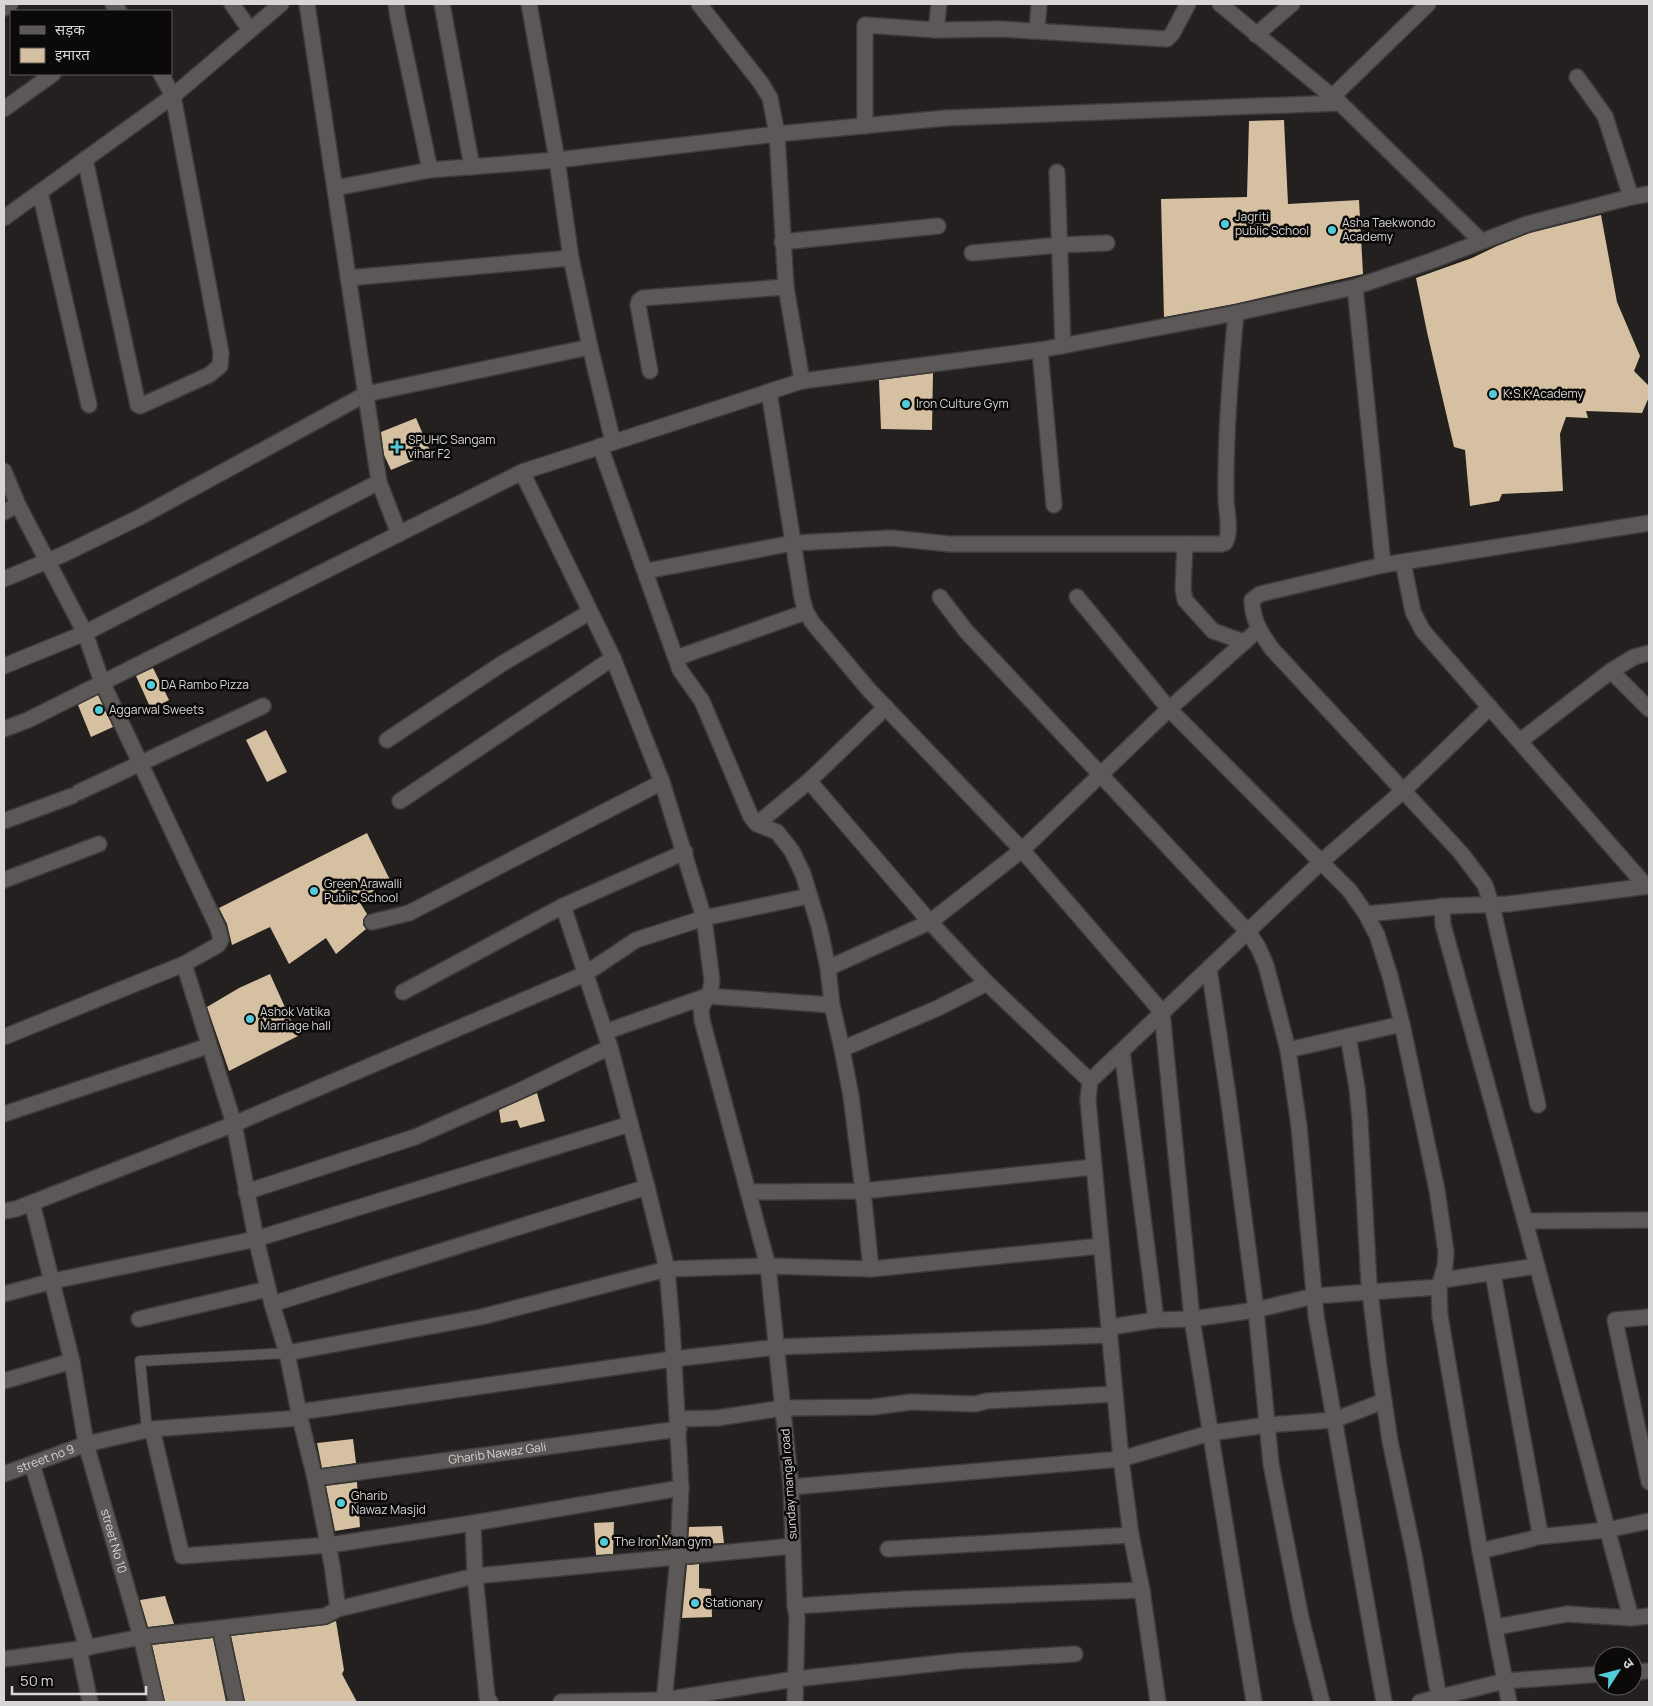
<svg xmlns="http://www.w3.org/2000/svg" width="1653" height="1706" font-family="Manrope,'Noto Sans Devanagari',sans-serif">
  <rect width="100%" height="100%" fill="#23201f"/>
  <!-- building -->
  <path fill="#d6c0a2" d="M1284,120L1288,204L1359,200L1363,274L1234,304L1164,317L1161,199L1247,197L1249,121Z
    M1601,215L1617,302L1640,356L1634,371L1649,386V397L1642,413L1586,411L1588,418L1566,417L1560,434L1563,491L1502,494L1499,501L1470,506L1465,450L1454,447L1427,332L1416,278L1472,258L1497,246L1530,233Z
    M933,373L932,430L881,429L879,380Z
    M416,418L431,453L391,470L384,455L381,432Z
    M153,668L169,700L151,709L136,676Z
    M98,695L113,727L91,737L78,705Z
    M266,730L287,772L267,782L246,740Z
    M367,833L390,880L359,901L367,914L363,920V925L366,929L336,954L326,938L289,964L270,927L232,945L227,924L219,908Z
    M270,974L298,1036L229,1071L207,1007L239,988Z
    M537,1093L545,1121L520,1128L517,1120L501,1123L499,1110Z
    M353,1439L356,1463L322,1468L317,1443Z
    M357,1482L360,1527L335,1531L326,1486Z
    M614,1522L613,1554L596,1555L594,1523Z
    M722,1526L724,1543L698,1544V1546H688L689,1527Z
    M657,1535H670L669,1548L658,1549Z
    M699,1564V1588L711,1589L712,1617L682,1618L687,1565Z
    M165,1596L174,1624L148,1627L140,1600Z
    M336,1621L344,1670L342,1674L357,1702H245L231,1636L326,1625Z
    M213,1638L226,1702H165L152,1645Z"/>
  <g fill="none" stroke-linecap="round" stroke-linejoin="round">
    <!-- lane casing -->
    <g stroke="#3d3b3a" stroke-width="12">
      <path id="lane" d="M147,1430L140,1361L287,1353"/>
    </g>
    <!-- street casing -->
    <g stroke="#3d3b3a" stroke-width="18">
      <g id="street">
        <path d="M113,4L119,11"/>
        <path d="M232,4L250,30"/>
        <path d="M396,4L398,18L430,170"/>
        <path d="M442,4L472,167"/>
        <path d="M529,4L557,160L571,258L590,347L613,442"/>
        <path d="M699,4L761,83L770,98L777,134L786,287L802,381"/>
        <path d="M1220,4L1340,103L1481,241"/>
        <path d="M4,8L10,4"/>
        <path d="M936,30L939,4"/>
        <path d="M1037,31L1039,4"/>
        <path d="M1256,35L1292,4"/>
        <path d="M1577,77L1605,116L1631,197"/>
        <path d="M1332,97L1428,4"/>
        <path d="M4,109L53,74"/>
        <path d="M865,126V25L936,30L1000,29L1167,39L1172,34L1188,4"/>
        <path d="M85,159L138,405L140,406L209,375L220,366L221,353L173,96L161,74"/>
        <path d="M1057,172L1063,346"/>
        <path d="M335,188L430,170L557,160L777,134L946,118L1340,103"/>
        <path d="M40,192L89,405"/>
        <path d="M4,218L173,96L281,4"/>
        <path d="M782,242L938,226"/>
        <path d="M972,253L1059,245L1107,243"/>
        <path d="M348,278L571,258"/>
        <path d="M1355,287L1383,565"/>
        <path d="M1040,350L1054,505"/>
        <path d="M650,371L638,305L639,301L643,298L786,287"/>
        <path d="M769,392L802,598L806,612L812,622L869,690L1022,850L1162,1012L1192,1319L1254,1702"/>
        <path d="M600,446L680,670L702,701L751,817L757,824L777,832L792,851L803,874L819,926L828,968L832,1005L842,1049L851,1096L863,1191L871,1269"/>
        <path d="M4,471L18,505L85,633L102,682L218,928L221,940L218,945L184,964L4,1037"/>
        <path d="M522,472L613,658L662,782L704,918L712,981L710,992L701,1008L702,1020L768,1266L667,1269L672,1327L681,1488L678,1557L664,1702"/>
        <path d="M379,482L399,534"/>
        <path d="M4,512L18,505"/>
        <path d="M1185,544L1183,589L1185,600L1213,631L1244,642"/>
        <path d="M1403,562L1413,612L1423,631L1646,886"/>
        <path d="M646,571L793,543L891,538L950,544H1222L1225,543C1232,531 1226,511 1226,498C1225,436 1230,375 1236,313"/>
        <path d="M4,579L62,555L140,517L366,394L590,347"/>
        <path d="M940,597L966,631L1248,932L1258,947L1266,965L1288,1050L1299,1126L1316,1316L1384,1702"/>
        <path d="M1077,597L1169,709L1350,891L1366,914L1377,935L1390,976L1402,1024L1437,1190L1446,1252L1445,1266L1439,1287L1440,1316L1480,1551L1509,1702"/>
        <path d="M676,658L806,612"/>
        <path d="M4,666L85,633L379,482L307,4"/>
        <path d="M1611,671L1649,709"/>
        <path d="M387,740L503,663L590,612"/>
        <path d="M1520,741L1611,671L1634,657L1649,653"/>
        <path d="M809,781L930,922L987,983L1090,1081"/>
        <path d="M79,792L263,706"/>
        <path d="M400,801L613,658"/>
        <path d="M4,821L72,796"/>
        <path d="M757,824L809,781L886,707"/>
        <path d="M4,880L99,844"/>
        <path d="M1442,906L1443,925L1525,1221L1631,1618"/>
        <path d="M1366,914L1449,906L1508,904L1649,886"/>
        <path d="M372,922L409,913L662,782"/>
        <path d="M828,968L930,922L1022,850L1169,709L1259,629"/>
        <path d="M1209,968L1228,1095L1256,1310L1271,1464L1301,1618L1322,1702"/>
        <path d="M403,992L563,906L685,852"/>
        <path d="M605,1032L707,996L832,1005"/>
        <path d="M1348,1036L1357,1088L1360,1120L1369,1284L1379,1367L1390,1441L1414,1555L1439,1698"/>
        <path d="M842,1049L938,1008L987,983"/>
        <path d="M1288,1050L1402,1024"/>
        <path d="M1122,1051L1156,1320"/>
        <path d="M1538,1105L1492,906L1485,885L1461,853L1272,649C1261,634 1252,619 1252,600L1260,594L1383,565L1649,523"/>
        <path d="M4,1114L208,1046"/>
        <path d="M246,1192L415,1137L517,1092L610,1047"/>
        <path d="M748,1192L863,1191L1094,1167"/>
        <path id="s1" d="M32,1203L72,1361L86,1444L141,1637L156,1702"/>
        <path d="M4,1211L16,1209L234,1124L585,974L636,940L704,918L809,896"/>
        <path d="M1525,1221L1649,1220"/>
        <path d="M1442,1280L1537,1266"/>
        <path d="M4,1294L53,1281L256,1239L630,1124"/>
        <path d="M272,1304L647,1187"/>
        <path d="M1649,1317L1615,1320L1649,1482"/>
        <path d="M139,1319L268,1289"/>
        <path d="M1110,1327L1156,1320L1192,1319L1256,1310L1314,1296L1439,1287"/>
        <path d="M287,1353L481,1317L667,1269L647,1187L610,1047L563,906"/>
        <path d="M4,1381L72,1361"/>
        <path d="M299,1412L673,1359L777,1347L1110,1335"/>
        <path d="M678,1419L717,1418L783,1408L873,1407L911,1402L975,1404L987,1401L1115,1394"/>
        <path d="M152,1429L182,1556L329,1545L473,1523L681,1488"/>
        <path d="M32,1464L87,1648"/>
        <path id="s2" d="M4,1474L86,1444L152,1429L300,1418"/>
        <path id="s3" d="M315,1478L679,1429"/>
        <path d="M791,1487L1121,1459L1210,1433L1267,1425L1334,1420L1384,1401"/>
        <path d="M473,1523L475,1576L487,1697L490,1702"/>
        <path d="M1536,1537L1607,1530L1649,1521"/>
        <path d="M888,1549L1131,1535"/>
        <path d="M1480,1551L1531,1539L1536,1537L1540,1533L1493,1274"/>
        <path d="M795,1606L906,1599L1142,1590"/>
        <path d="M338,1609L475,1576L793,1546"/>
        <path d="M1496,1627L1567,1614L1631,1618L1649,1616"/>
        <path d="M220,1628L236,1702"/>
        <path d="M79,1649L90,1702"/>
        <path d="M4,1659L79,1649L141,1637L317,1617L325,1616L338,1609L332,1565L315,1478L300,1418L287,1353L272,1304L256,1239L234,1124L184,964"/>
        <path d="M1633,1672L1649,1671"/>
        <path d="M561,1702L664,1700L795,1679L959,1661L1075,1654"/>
        <path d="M795,1702L797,1617L795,1606L791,1487L768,1266L871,1269L1101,1246"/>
        <path d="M1158,1702L1142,1590L1131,1535L1121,1459L1088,1100L1090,1081L1321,862L1403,791L1490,707"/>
        <path d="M1420,1702L1505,1681L1603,1674"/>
      </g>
    </g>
    <!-- secondary casing -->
    <g stroke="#3d3b3a" stroke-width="18">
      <path id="secondary" d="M4,729L28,720L522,472L802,381L1040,350L1236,313L1355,287L1431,261L1527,224L1631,197L1649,194"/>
    </g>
    <!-- lane -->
    <use href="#lane" stroke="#5c5857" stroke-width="10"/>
    <!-- street -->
    <use href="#street" stroke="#5c5857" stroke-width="15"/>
    <!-- secondary -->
    <use href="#secondary" stroke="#5c5857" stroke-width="15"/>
  </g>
  <!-- markers -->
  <g fill="#52cbd8" stroke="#0b0a09" stroke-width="2">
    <circle cx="1225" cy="224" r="5"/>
    <circle cx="1332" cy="230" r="5"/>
    <circle cx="1493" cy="394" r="5"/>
    <circle cx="906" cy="404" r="5"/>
    <path d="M394.5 439.5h5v5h5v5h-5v5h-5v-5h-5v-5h5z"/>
    <circle cx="151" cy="685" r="5"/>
    <circle cx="99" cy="710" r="5"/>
    <circle cx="314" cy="891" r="5"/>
    <circle cx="250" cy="1019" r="5"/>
    <circle cx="341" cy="1503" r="5"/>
    <circle cx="604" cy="1542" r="5"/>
    <circle cx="695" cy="1603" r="5"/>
  </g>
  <g text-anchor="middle" stroke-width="5" stroke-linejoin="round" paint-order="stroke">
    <!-- poi labels -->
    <g font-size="12" fill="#d8d6d5" stroke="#0b0a09" text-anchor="start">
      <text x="1235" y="221">Jagriti<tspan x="1235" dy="14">public School</tspan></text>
      <text x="1342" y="227">Asha Taekwondo<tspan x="1342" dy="14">Academy</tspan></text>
      <text x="1503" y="398">K.S.K Academy</text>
      <text x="916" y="408">Iron Culture Gym</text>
      <text x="408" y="444">SPUHC Sangam<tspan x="408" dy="14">vihar F2</tspan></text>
      <text x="161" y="689">DA Rambo Pizza</text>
      <text x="109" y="714">Aggarwal Sweets</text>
      <text x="324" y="888">Green Arawalli<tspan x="324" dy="14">Public School</tspan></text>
      <text x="260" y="1016">Ashok Vatika<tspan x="260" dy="14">Marriage hall</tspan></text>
      <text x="351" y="1500">Gharib<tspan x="351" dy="14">Nawaz Masjid</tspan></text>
      <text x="614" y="1546">The Iron Man gym</text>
      <text x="705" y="1607">Stationary</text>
    </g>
    <!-- street labels -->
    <g font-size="12" fill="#d8d6d5" stroke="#0b0a09">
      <text dy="4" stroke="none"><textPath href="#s3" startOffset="184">Gharib Nawaz Gali</textPath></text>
      <text dy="4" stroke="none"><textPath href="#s2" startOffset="44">street no 9</textPath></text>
      <text transform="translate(789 1484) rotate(-94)" y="4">sunday mangal road</text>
      <text dy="4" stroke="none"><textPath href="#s1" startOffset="348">street No 10</textPath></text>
    </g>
  </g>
  <!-- border -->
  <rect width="1653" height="1706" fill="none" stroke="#d8d6d5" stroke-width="10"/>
  <!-- legend -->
  <rect x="10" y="10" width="162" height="65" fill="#0b0a09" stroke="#5d5c5b"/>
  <rect x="20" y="26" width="25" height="8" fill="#5c5857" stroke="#5d5c5b"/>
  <text x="55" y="35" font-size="15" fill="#d8d6d5">सड़क</text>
  <rect x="20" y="48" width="25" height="15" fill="#d6c0a2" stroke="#5d5c5b"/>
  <text x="55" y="60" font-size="15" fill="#d8d6d5">इमारत</text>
  <!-- north arrow -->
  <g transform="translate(1618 1671) rotate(54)"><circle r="24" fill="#0b0a09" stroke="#5d5c5b"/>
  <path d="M0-4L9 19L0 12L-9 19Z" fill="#52cbd8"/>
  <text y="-8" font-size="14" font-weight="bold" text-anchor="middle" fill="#d8d6d5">उ</text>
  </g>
  <!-- scale -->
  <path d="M12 1686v8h134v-8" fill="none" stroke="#d8d6d5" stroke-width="2.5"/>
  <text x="20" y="1686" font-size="15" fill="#d8d6d5" stroke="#0b0a09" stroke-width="4" paint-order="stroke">50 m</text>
</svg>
